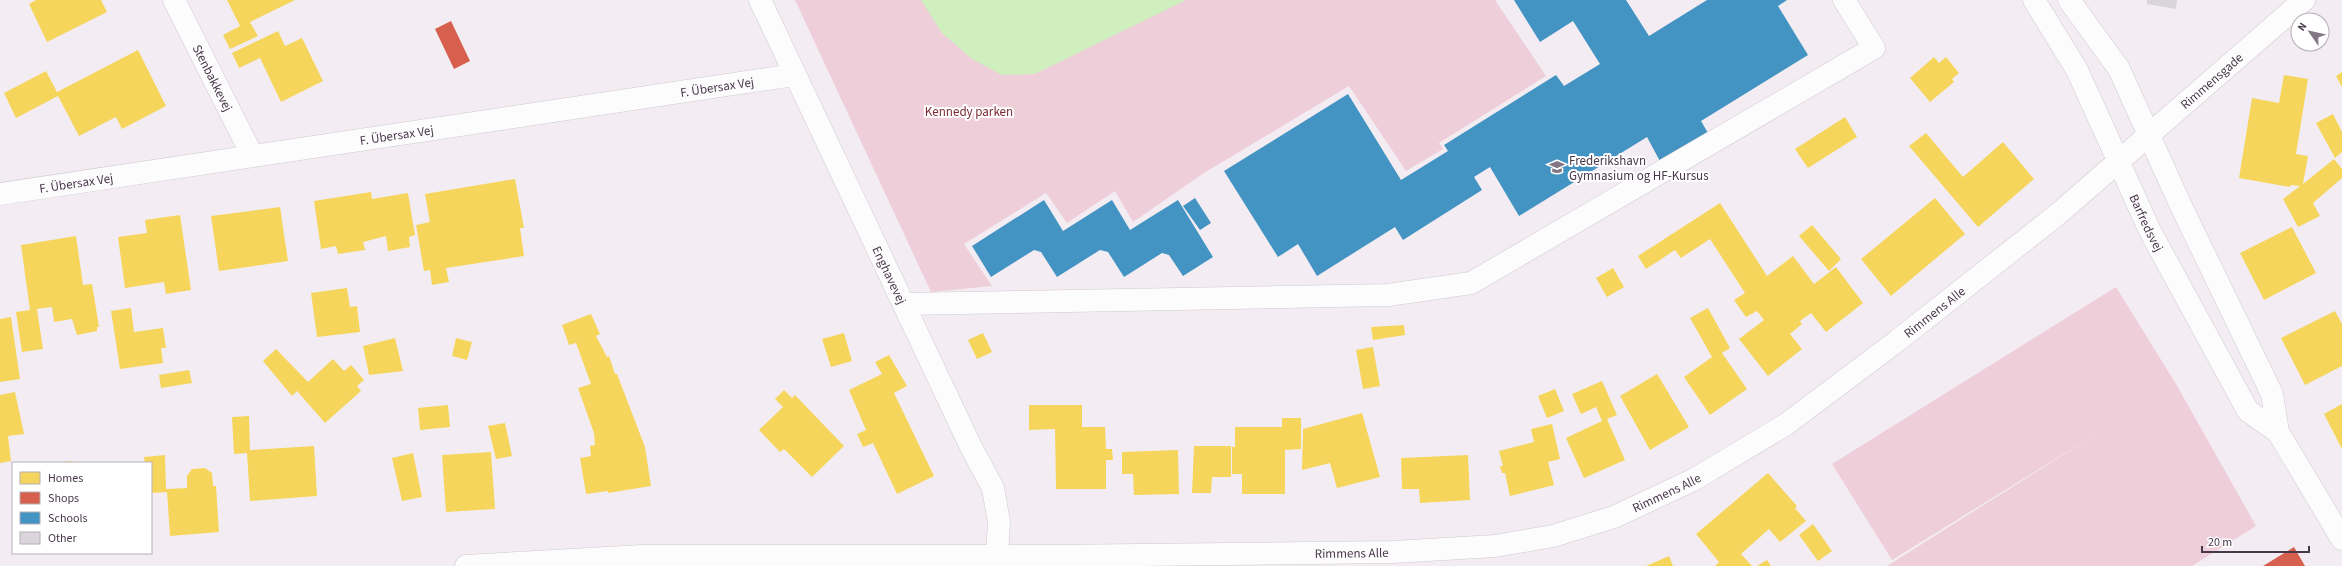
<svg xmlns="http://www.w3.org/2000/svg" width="2342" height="566" font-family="'Source Sans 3',sans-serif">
  <rect width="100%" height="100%" fill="#f3edf3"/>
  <!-- green -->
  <path fill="#eeced8" d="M795,0H1495L1546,76L1439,143L1443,149L1406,171L1349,86L1204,173L1133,222L1115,191L1067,223L1046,193L964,244L992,286L931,292Z
    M2116,287L2176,384L2256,526L2192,566H1887L2104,429L1892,560L1832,464Z"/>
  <!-- water -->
  <path fill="#cfefbf" d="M921,0H1186L1035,74L1002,75L972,59L942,33Z"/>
  <!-- homes -->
  <path fill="#f6d55c" d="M36,0H101L107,12L47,42L29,4Z
    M227,0H295L250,22L258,36L230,49L223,35L240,26Z
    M278,31L285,46L302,38L323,81L281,102L260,58L239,68L232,53Z
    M138,50L166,106L122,129L116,117L79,136L58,96L16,118L4,93L46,71L57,92Z
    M1934,57L1939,63L1946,57L1959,73L1952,79L1954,82L1930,102L1910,78Z
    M2342,72V87L2336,76Z
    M2284,75L2308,79L2296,154L2308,156L2303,184L2334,159L2342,169V178L2313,203L2320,216L2298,227L2283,199L2300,186L2291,185L2290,187L2239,178L2252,98L2279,103Z
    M2333,114L2342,132V152L2335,158L2316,123Z
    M1845,117L1857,137L1808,168L1795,149Z
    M1926,133L1963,177L2003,142L2034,179L1978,227L1909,146Z
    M515,179L524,228H520L524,256L446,268L449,282L432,285L430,270L424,271L416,225L430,222L425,194Z
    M371,192L372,199L408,193L415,235L409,237L410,247L388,251L386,236L363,242L365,250L338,254L336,246L321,249L314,201Z
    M1935,198L1965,234L1891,296L1861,259Z
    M1720,203L1767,276L1793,256L1814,284L1836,267L1863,303L1826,332L1811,313L1800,321L1802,324L1790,334L1802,349L1768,376L1739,339L1764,320L1757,311L1746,317L1734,300L1745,293L1710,239L1681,258L1675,250L1646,269L1638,256Z
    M280,207L288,261L219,271L211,216Z
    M180,215L191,290L166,294L164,282L125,288L118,237L147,233L145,220Z
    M1812,225L1841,259L1829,271L1799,236Z
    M2292,227L2316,273L2264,300L2240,253Z
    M76,236L83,285L92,284L99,327H97V331L77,335L72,319L54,322L52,307L37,309L43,349L22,352L16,312L30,310L21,245Z
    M1613,268L1624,287L1607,297L1596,278Z
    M347,288L350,307L357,306L360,332L317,337L311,293Z
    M131,308L134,332L163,328L166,348H161L163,363L120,369L111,311Z
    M1708,308L1730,348L1722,353L1747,389L1710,415L1684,377L1712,357L1690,318Z
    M2335,311L2342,324V366L2305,385L2281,338Z
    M591,314L600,334L596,336L607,357L609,356L615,374H617L645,447L651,486L608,493V491L586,494L580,458L591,456L590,446L595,445L594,433L578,388L591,384L576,343L569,345L562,325Z
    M11,317L20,379L0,382V319Z
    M1404,325L1405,335L1373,340L1371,327Z
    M844,333L852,361L831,367L822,339Z
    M983,333L992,352L977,359L968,340Z
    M395,338L403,371L369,375L363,346Z
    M456,338L472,342L467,360L452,356Z
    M1373,347L1380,386L1363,389L1356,350Z
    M276,349L308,382L333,359L344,371L351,365L364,380L357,386L361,391L325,423L297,391L292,396L263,361Z
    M889,355L907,386L894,393L934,476L897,494L873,443L863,447L857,434L866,430L849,390L882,374L875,362Z
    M189,370L192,383L161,388L159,375Z
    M1657,374L1689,427L1650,450L1620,396Z
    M1602,381L1617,415L1607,419L1625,460L1584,478L1566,438L1602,421L1596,407L1581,414L1572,394Z
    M1555,389L1564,411L1547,418L1538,396Z
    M784,390L792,398L795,395L844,446L812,477L784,449L780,452L759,430L783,407L775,399Z
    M15,392L24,434L8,436L11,461L0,463V395Z
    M2342,404V449L2324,414Z
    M448,405L450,427L420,430L418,408Z
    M1029,405H1082V427H1105L1106,449H1112L1113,460H1106V489H1056L1055,429L1029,430Z
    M1362,413L1380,477L1337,488L1330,463L1302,470L1303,429Z
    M249,416L250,450L314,446L317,496L250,501L247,453L234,454L232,417Z
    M1282,418H1301V449L1285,450V494H1242V474H1232V447H1235V427H1282Z
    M505,423L512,456L496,459L488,426Z
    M1552,424L1560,459L1548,462L1554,485L1510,496L1505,473H1502L1500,466H1503L1499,451L1534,442L1531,429Z
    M1194,446H1231V477H1212L1211,493H1192Z
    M1178,450L1179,494L1134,495L1133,474H1122V452Z
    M491,452L495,509L446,512L442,455Z
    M413,453L422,497L402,501L392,458Z
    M165,455L166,489L187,488V476L192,469L205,468L212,473L213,486H216L219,532L170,536L167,492L151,493V463H145L144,457Z
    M1468,455L1470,500L1420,503L1419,489H1402L1401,458Z
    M73,461L74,463H62V462Z
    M1768,473L1797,506L1795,508L1806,521L1780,542L1769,529L1741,554L1752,566H1715L1719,562L1696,534Z
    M1813,524L1832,551L1818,561L1799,535Z
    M1669,556L1673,566H1646Z
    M1767,560L1771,566H1757Z"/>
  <!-- shops -->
  <path fill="#d6604d" d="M451,21L470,61L454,69L435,29Z
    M2294,547L2305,566H2263Z"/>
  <!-- schools -->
  <path fill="#4393c3" d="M1514,0H1626L1649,36L1707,0H1787L1778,6L1808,55L1701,121L1708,133L1662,165L1647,137L1519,216L1490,167L1474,177L1482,190L1403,240L1395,227L1317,276L1298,244L1278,257L1224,171L1348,94L1401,180L1448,151L1444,145L1556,75L1564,86L1600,64L1573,21L1540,42Z
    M1195,198L1211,223L1200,230L1183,206Z
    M1044,200L1063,231L1112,200L1130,230L1178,200L1213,257L1183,276L1169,255L1162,253L1124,277L1108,252L1100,250L1057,277L1041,252L1034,250L991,277L972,246Z"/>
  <!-- building -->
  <path fill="#dad4db" d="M2147,0H2177L2176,9L2147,4Z"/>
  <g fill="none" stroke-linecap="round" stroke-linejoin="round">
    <!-- minor casing -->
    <g stroke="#cfc9d0" stroke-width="23">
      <g id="minor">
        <path id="s1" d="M174,0L252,155"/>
        <path id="s2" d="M760,0L971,447L993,488L999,522L997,556"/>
        <path id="s3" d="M2034,0L2077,70L2150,231L2248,411L2278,432"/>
        <path d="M2069,0L2119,69L2181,206L2272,394L2278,432L2342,539"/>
        <path id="s4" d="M0,194L794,75"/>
        <path d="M904,304L1388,295L1471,283L1874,48L1844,0"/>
        <path id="s5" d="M466,566L642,556H1050L1393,552L1495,546L1553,536L1614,517L1693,480L1785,425L1897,341L2058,214L2304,0"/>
      </g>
    </g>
    <!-- minor -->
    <use href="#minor" stroke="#fdfcfd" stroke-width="22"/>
  </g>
  <!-- icons -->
  <defs>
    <g id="school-bare" transform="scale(1.2)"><path d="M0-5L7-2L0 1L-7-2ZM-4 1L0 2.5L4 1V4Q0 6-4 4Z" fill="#847785" stroke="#fff" stroke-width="2.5" paint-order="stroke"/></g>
  </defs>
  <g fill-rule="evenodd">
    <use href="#school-bare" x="1557" y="167"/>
  </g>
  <g text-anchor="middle" stroke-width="4" stroke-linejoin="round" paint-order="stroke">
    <!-- street labels -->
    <g font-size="13" fill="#48384a" stroke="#fff">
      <text dy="5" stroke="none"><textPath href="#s1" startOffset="87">Stenbakkevej</textPath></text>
      <text dy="5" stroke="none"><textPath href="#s5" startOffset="1895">Rimmensgade</textPath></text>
      <text dy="5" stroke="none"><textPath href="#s4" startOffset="725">F. Übersax Vej</textPath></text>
      <text dy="5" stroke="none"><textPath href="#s4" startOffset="401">F. Übersax Vej</textPath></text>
      <text dy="5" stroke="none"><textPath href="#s4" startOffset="77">F. Übersax Vej</textPath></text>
      <text dy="5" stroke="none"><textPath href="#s3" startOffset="250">Barfredsvej</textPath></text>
      <text dy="5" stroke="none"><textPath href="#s2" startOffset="304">Enghavevej</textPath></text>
      <text dy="5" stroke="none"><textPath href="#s5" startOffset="1534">Rimmens Alle</textPath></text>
      <text dy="5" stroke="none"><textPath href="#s5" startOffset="1210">Rimmens Alle</textPath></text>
      <text dy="5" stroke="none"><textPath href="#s5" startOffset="886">Rimmens Alle</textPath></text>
    </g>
    <!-- park labels -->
    <g font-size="13" fill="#7c2b33" stroke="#fff">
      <text x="969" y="116">Kennedy parken</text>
    </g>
    <!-- poi labels -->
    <g font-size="13" fill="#48384a" stroke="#fff" text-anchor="start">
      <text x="1569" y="165">Frederikshavn<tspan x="1569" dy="15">Gymnasium og HF-Kursus</tspan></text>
    </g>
  </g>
  <!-- legend -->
  <rect x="12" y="462" width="140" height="92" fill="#ffffff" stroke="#b6afb7"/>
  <rect x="20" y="472" width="20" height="12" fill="#f6d55c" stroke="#b6afb7"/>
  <text x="48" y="482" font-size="12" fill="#48384a">Homes</text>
  <rect x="20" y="492" width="20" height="12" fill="#d6604d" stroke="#b6afb7"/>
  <text x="48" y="502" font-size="12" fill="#48384a">Shops</text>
  <rect x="20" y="512" width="20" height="12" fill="#4393c3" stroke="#b6afb7"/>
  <text x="48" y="522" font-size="12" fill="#48384a">Schools</text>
  <rect x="20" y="532" width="20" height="12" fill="#dad4db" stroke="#b6afb7"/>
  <text x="48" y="542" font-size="12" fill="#48384a">Other</text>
  <!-- north arrow -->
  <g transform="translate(2310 32) rotate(304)"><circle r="19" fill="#ffffff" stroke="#b6afb7"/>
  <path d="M0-3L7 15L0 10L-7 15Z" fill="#847785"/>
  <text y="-6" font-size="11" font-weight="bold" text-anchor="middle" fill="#48384a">N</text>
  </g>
  <!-- scale -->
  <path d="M2202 546v6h107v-6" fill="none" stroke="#48384a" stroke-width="2"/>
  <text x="2208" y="546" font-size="12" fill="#48384a" stroke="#ffffff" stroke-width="3" paint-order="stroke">20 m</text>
</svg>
